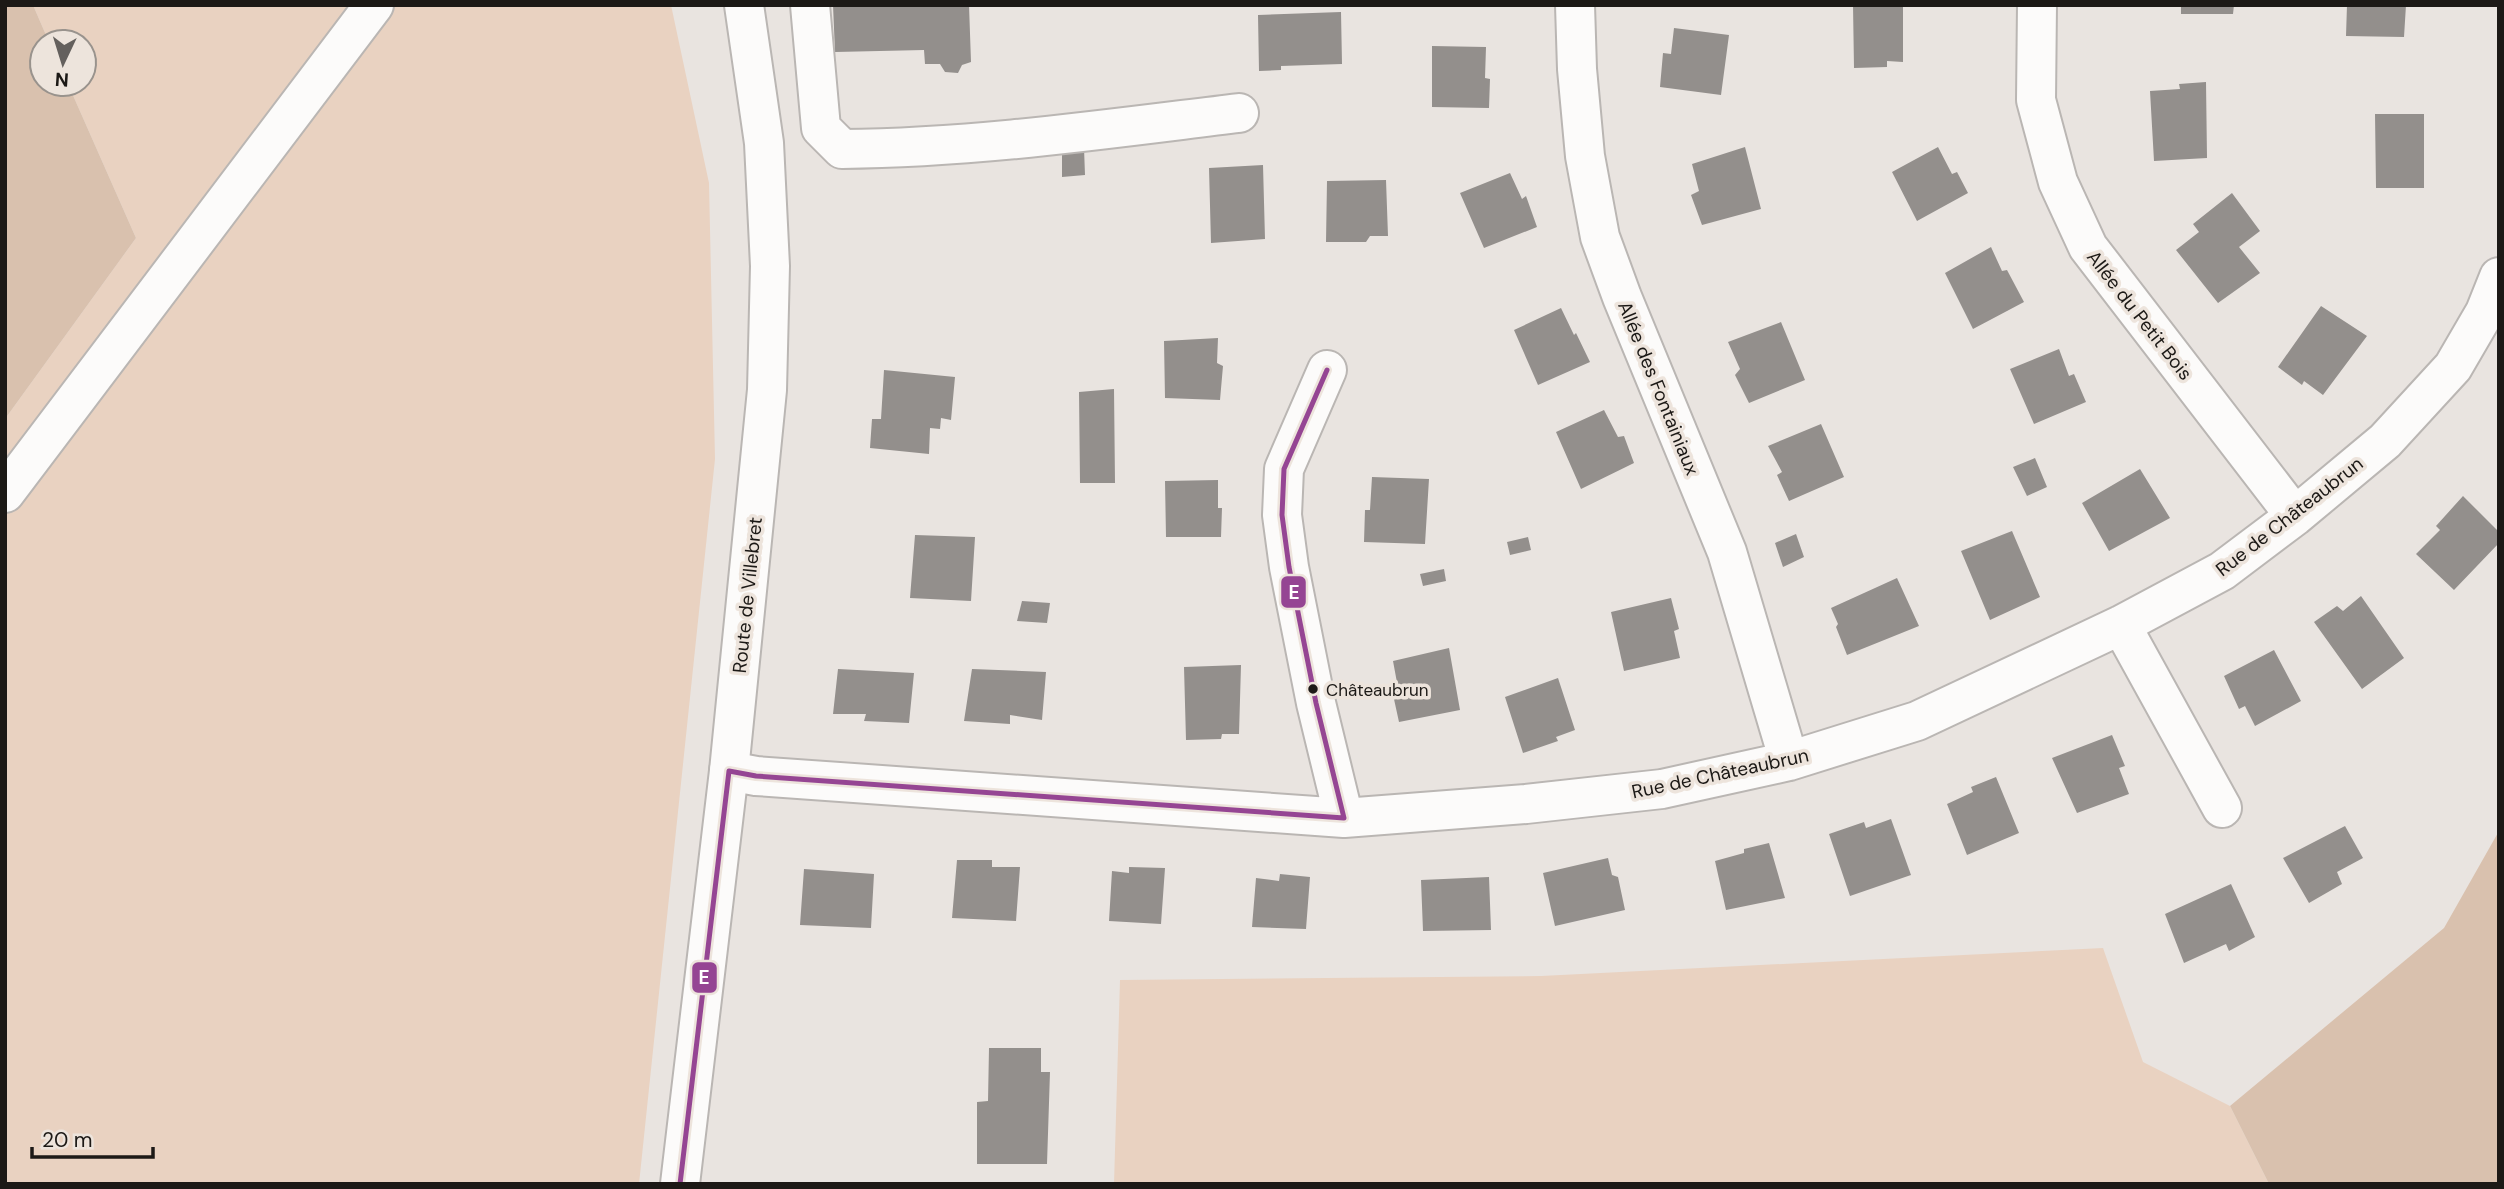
<svg xmlns="http://www.w3.org/2000/svg" width="2504" height="1189" font-family="'DM Sans',sans-serif">
  <rect width="100%" height="100%" fill="#e9e4e0"/>
  <!-- green -->
  <path fill="#e9d2c1" d="M33,5H671L709,183L715,459L639,1184H5V419L136,238L68,84H84V42H49Z
    M2103,948L2143,1062L2230,1106L2269,1184H1114L1120,980L1541,976Z"/>
  <!-- forest -->
  <path fill="#d9c1ae" d="M5,5H33L49,42H42V84H68L136,238L5,419Z
    M2499,831V1184H2269L2230,1106L2444,928Z"/>
  <!-- building -->
  <path fill="#938f8c" d="M833,5H969L971,62L962,65L958,73L945,72L940,64H925L924,50L835,52Z
    M1853,5H1903V62L1887,61V67L1854,68Z
    M2181,5H2234L2233,14H2181Z
    M2347,5H2406L2404,37L2346,36Z
    M1341,12L1342,64L1281,66V70L1259,71L1258,15Z
    M1674,28L1729,35L1721,95L1660,87L1663,53L1671,54Z
    M1432,46L1486,47L1485,78L1490,79L1489,108L1432,107Z
    M2206,82L2207,158L2154,161L2150,91L2180,89L2179,84Z
    M2375,114H2424V188H2376Z
    M1745,147L1761,209L1702,225L1691,195L1699,191L1692,164Z
    M1938,147L1952,174L1957,172L1968,193L1917,221L1892,172Z
    M1084,148L1085,175L1062,177V150Z
    M1263,165L1265,239L1211,243L1209,168Z
    M1510,173L1522,199L1526,196L1537,227L1484,248L1460,193Z
    M1386,180L1388,236H1370L1366,242H1326L1327,181Z
    M2232,193L2260,231L2239,247L2260,273L2218,303L2176,250L2199,232L2193,224Z
    M1991,247L2002,271L2007,270L2024,302L1973,329L1945,273Z
    M2321,306L2367,336L2323,395L2304,381L2302,385L2278,367Z
    M1561,308L1574,335L1576,333L1590,362L1538,385L1514,330Z
    M1781,322L1805,380L1749,403L1735,375L1740,369L1728,342Z
    M1218,338L1217,363L1223,366L1220,400L1165,398L1164,341Z
    M2059,349L2069,376L2074,374L2086,402L2034,424L2010,369Z
    M884,370L955,377L951,420L941,418L940,429L930,428L929,454L870,448L872,419H881Z
    M1114,389L1115,483H1080L1079,392Z
    M1604,410L1618,437L1624,436L1634,463L1581,489L1556,432Z
    M1821,424L1844,477L1789,501L1777,475L1782,472L1768,446Z
    M2035,458L2047,487L2027,496L2013,467Z
    M2140,469L2170,518L2109,551L2082,503Z
    M1372,477L1429,479L1425,544L1364,542L1365,510H1370Z
    M1218,480V508H1222L1221,537H1166L1165,481Z
    M2463,496L2499,532V543L2454,590L2416,554L2440,530L2436,526Z
    M2012,531L2040,597L1990,620L1961,551Z
    M1796,534L1804,557L1783,567L1775,543Z
    M915,535L975,537L971,601L910,598Z
    M1528,537L1531,550L1510,555L1507,542Z
    M1444,569L1446,581L1423,586L1420,574Z
    M1897,578L1919,626L1847,655L1836,627L1838,624L1831,608Z
    M2361,596L2404,658L2362,689L2314,622L2337,606L2343,611Z
    M1671,598L1679,629L1674,631L1680,658L1624,671L1611,612Z
    M1022,601L1050,603L1047,623L1017,621Z
    M1449,648L1460,710L1399,722L1392,690L1398,688L1393,661Z
    M2274,650L2301,701L2255,726L2245,706L2239,709L2224,676Z
    M1241,665L1239,734H1222L1221,739L1186,740L1184,667Z
    M838,669L914,673L909,723L864,721L866,714H833Z
    M972,669L1046,672L1042,720L1010,715V724L964,721Z
    M1558,678L1575,730L1556,737L1558,741L1523,753L1505,697Z
    M2112,735L2125,766L2119,768L2129,794L2077,813L2052,758Z
    M1996,777L2019,833L1967,855L1947,804L1973,792L1971,787Z
    M1891,819L1911,875L1850,896L1829,834L1864,822L1866,828Z
    M2345,826L2363,858L2337,872L2342,884L2309,903L2283,858Z
    M1769,843L1785,898L1726,910L1715,861L1744,853V849Z
    M1608,858L1612,875L1618,877L1625,910L1555,926L1543,873Z
    M957,860H992V867H1020L1016,921L952,918Z
    M1129,867L1165,868L1161,924L1109,921L1112,871L1129,873Z
    M804,869L874,874L871,928L800,925Z
    M1280,874L1310,877L1306,929L1252,927L1256,878L1279,881Z
    M1489,877L1491,930L1423,931L1421,880Z
    M2231,884L2255,937L2229,951L2226,944L2184,963L2165,914Z
    M989,1048H1041V1072H1050L1047,1164H977V1102L988,1101Z"/>
  <g fill="none" stroke-linecap="round" stroke-linejoin="round">
    <!-- minor casing -->
    <g stroke="#bab6b3" stroke-width="42">
      <path id="minor" d="M810,5L821,128L842,149C975,148 1107,129 1239,113
        M1575,5L1577,69L1585,156L1600,237L1622,297L1727,552L1789,761
        M2037,5L2036,100L2058,182L2088,247L2295,516
        M1327,370L1284,469L1282,515L1289,567L1316,703L1344,818
        M5,493L374,5
        M2121,625L2222,808
        M729,771L756,776L1344,818L1526,804L1662,789L1789,761L1917,721L2121,625L2222,571L2295,516L2385,441L2453,367L2485,312L2499,277"/>
    </g>
    <!-- major casing -->
    <g stroke="#bab6b3" stroke-width="42">
      <path id="major" d="M680,1184L729,771L767,390L770,266L764,143L744,5"/>
    </g>
    <!-- minor -->
    <use href="#minor" stroke="#fcfbfa" stroke-width="38"/>
    <!-- major -->
    <use href="#major" stroke="#fcfbfa" stroke-width="38"/>
    <!-- bus-1 casing -->
    <g stroke="#ede4dc" stroke-width="10">
      <path id="bus-1" d="M1327,370L1284,469L1282,515L1289,567L1316,703L1344,818
        M729,771L756,776L1344,818
        M680,1184L729,771"/>
    </g>
    <!-- bus-1 -->
    <use href="#bus-1" stroke="#954593" stroke-width="5"/>
  </g>
  <!-- markers -->
  <circle fill="#1c1916" stroke="#ede4dc" stroke-width="2.5" cx="1313" cy="689" r="6"/>
  <g text-anchor="middle" stroke-width="7" stroke-linejoin="round" paint-order="stroke">
    <!-- bus labels -->
    <g font-size="17" fill="#1c1916" stroke="#ede4dc" text-anchor="start">
      <text x="1326" y="696">Châteaubrun</text>
    </g>
    <!-- street labels -->
    <g font-size="19" fill="#1c1916" stroke="#ede4dc">
      <text transform="translate(2140 315) rotate(52)" y="7">Allée du Petit Bois</text>
      <text transform="translate(1659 388) rotate(68)" y="7">Allée des Fontainiaux</text>
      <text transform="translate(2289 516) rotate(-38)" y="7">Rue de Châteaubrun</text>
      <text transform="translate(747 595) rotate(-84)" y="7">Route de Villebret</text>
      <text transform="translate(1720 773) rotate(-12)" y="7">Rue de Châteaubrun</text>
    </g>
  </g>
  <g stroke="#ede4dc" stroke-width="2.5">
    <rect x="1280" y="575" width="27" height="34" rx="7" fill="#954593"/>
    <rect x="691" y="961" width="27" height="33" rx="7" fill="#954593"/>
  </g>
  <g font-size="19" text-anchor="middle" font-weight="bold" fill="#fff">
    <text x="1294" y="599">E</text>
    <text x="704" y="984">E</text>
  </g>
  <!-- border -->
  <rect width="2504" height="1189" fill="none" stroke="#1c1916" stroke-width="14"/>
  <!-- north arrow -->
  <g transform="translate(63 63) rotate(184)"><circle r="33" fill="#ede4dc" stroke="#99938d" stroke-width="2"/>
  <path d="M0-5L12 26L0 18L-12 26Z" fill="#64605d"/>
  <text y="-10" font-size="19" font-weight="bold" text-anchor="middle" fill="#1c1916">N</text>
  </g>
  <!-- scale -->
  <path d="M32 1147v10h121v-10" fill="none" stroke="#1c1916" stroke-width="3.5"/>
  <text x="42" y="1147" font-size="21" fill="#1c1916" stroke="#ede4dc" stroke-width="5" paint-order="stroke">20 m</text>
</svg>
